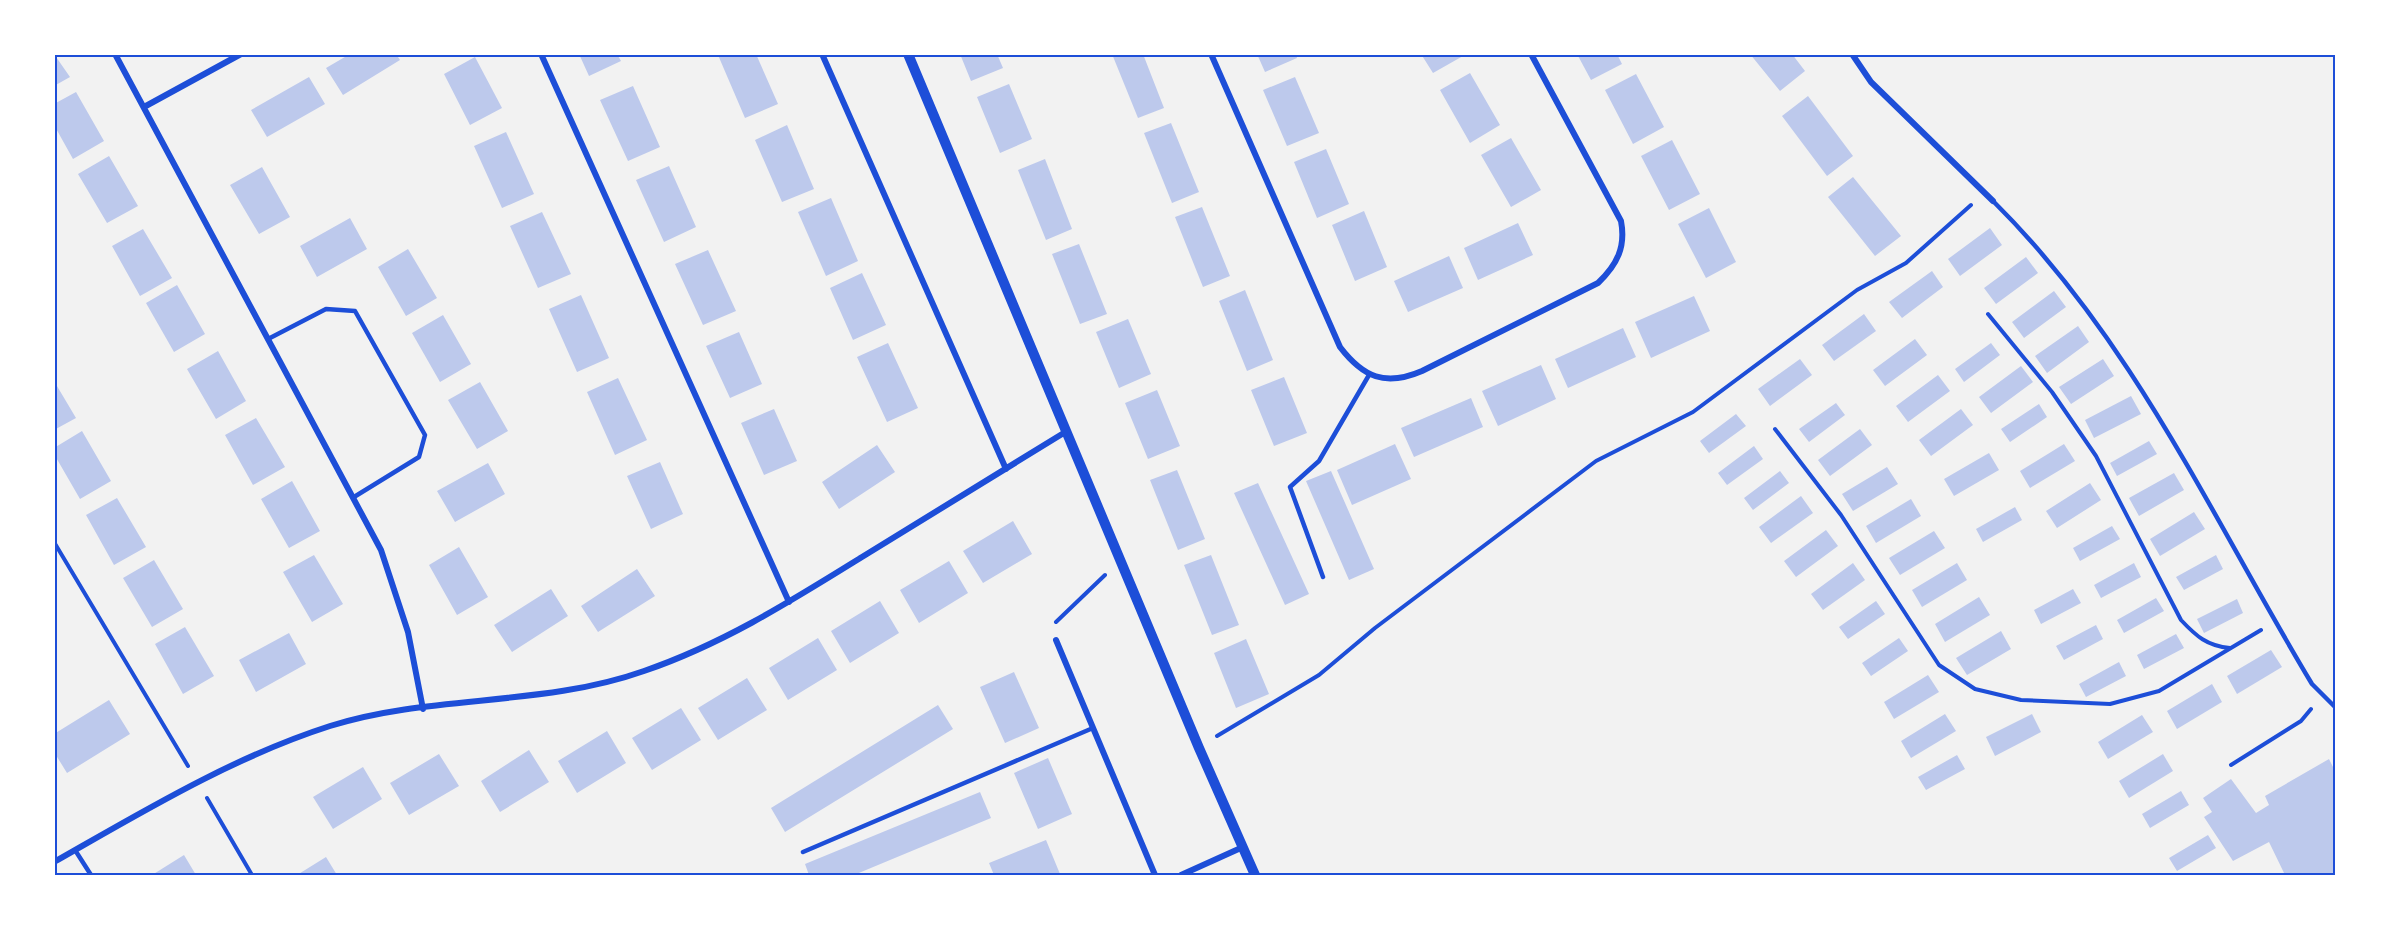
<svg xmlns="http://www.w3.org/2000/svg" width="2389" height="929" font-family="Overpass,sans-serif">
  <rect width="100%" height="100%" fill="#f2f2f2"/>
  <!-- building -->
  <path fill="#bdc9ec" d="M54,54L70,77L54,86Z
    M350,54H396L400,60L343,95L326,68Z
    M579,54H617L621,61L589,76Z
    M756,54L778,104L745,118L718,55Z
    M960,54H997L1003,68L971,81Z
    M1112,54H1143L1164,108L1138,118Z
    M1257,54H1296L1297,58L1265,72Z
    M1421,54H1462L1463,56L1433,73Z
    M1577,54H1617L1622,64L1591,80Z
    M1750,54H1792L1805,71L1780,91Z
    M475,57L502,108L470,125L444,74Z
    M1470,73L1500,125L1470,143L1440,90Z
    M1636,74L1664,127L1633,144L1605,90Z
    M309,77L325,104L267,137L251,110Z
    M1295,77L1319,133L1287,146L1263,90Z
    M1009,84L1032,139L1000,153L977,97Z
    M633,86L660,147L628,161L600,100Z
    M76,92L104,141L73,159L54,125V104Z
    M1808,96L1853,156L1827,176L1782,116Z
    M1171,123L1199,192L1172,203L1144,133Z
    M787,125L814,189L782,202L755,140Z
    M506,132L534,194L502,208L474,146Z
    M1511,138L1541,190L1511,207L1481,155Z
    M1672,140L1700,194L1669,210L1641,156Z
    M1326,149L1349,204L1317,218L1294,162Z
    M109,156L138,206L107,223L78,174Z
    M1045,159L1072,229L1046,240L1018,170Z
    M669,166L696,227L664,242L636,180Z
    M262,167L290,217L259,234L230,185Z
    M1853,177L1901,236L1875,256L1828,197Z
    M831,198L858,261L826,276L798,212Z
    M1202,207L1230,276L1203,287L1175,217Z
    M1709,208L1736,262L1706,278L1678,224Z
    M1364,211L1387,267L1355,281L1332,225Z
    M542,212L571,274L538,288L510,226Z
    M350,218L367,249L317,277L300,246Z
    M1518,223L1533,255L1478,280L1464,248Z
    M1990,228L2002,245L1960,276L1948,259Z
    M143,229L172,278L140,296L112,246Z
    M1079,244L1107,314L1080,324L1052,254Z
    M408,249L437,298L406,316L378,267Z
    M708,250L736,311L703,325L675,264Z
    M1449,256L1463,288L1408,312L1394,281Z
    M2026,257L2038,273L1996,304L1984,288Z
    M1932,271L1943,287L1902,318L1889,302Z
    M862,273L886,325L853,340L830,288Z
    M177,285L205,334L174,352L146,303Z
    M1245,290L1273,360L1247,371L1219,301Z
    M2054,291L2066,307L2024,338L2012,322Z
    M581,295L609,358L577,372L549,309Z
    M1694,296L1710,331L1651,358L1635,322Z
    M1864,314L1876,331L1834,361L1822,345Z
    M443,315L471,364L440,382L412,333Z
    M1128,319L1151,374L1119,388L1096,332Z
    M2078,326L2089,342L2047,373L2035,356Z
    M1623,328L1636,357L1568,388L1555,359Z
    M739,332L762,384L730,398L706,346Z
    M1915,339L1927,355L1885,386L1873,370Z
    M888,343L918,408L887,422L857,357Z
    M1991,343L2000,355L1964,382L1955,369Z
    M218,351L246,401L216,419L187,369Z
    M1800,359L1812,375L1770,406L1758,389Z
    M2103,359L2114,376L2071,404L2059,387Z
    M1541,365L1556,399L1498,426L1482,391Z
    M2021,366L2033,382L1991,413L1979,397Z
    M1938,375L1950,391L1908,422L1896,406Z
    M1284,377L1307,433L1274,446L1251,390Z
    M618,378L647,440L615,455L587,392Z
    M54,381L76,418L54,430Z
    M480,382L508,431L477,449L448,400Z
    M1157,390L1180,446L1148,459L1125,403Z
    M2131,396L2141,414L2094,438L2085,420Z
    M1471,398L1483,427L1414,457L1401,428Z
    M1836,403L1845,415L1809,442L1799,429Z
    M2039,404L2047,417L2010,442L2001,429Z
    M774,409L797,461L764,475L741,423Z
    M1961,409L1973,425L1931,456L1919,440Z
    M1736,414L1746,426L1709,453L1700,441Z
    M256,418L285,467L253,485L225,435Z
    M1860,429L1872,445L1830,476L1818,460Z
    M82,431L111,481L80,499L54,454V448Z
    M2149,441L2157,454L2117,476L2110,463Z
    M1395,444L1411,479L1352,505L1337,470Z
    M2064,444L2075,461L2030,488L2020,471Z
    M877,445L895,472L839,509L822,482Z
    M1754,446L1763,459L1727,485L1718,473Z
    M1989,453L1999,470L1954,496L1944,479Z
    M660,462L683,514L651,529L627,476Z
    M488,463L505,494L455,522L437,491Z
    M1887,467L1898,484L1853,511L1842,494Z
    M1177,470L1205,539L1178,550L1150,480Z
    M1331,471L1374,569L1349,580L1306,481Z
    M1780,471L1789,483L1753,510L1744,498Z
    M2174,473L2184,490L2139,516L2129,498Z
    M292,481L320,531L289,548L261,499Z
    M1258,483L1309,594L1285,605L1234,493Z
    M2090,483L2101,500L2057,528L2046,511Z
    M1801,496L1813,513L1771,543L1759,527Z
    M117,498L146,547L114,565L86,515Z
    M1911,499L1921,516L1876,543L1866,526Z
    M2015,507L2022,520L1983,542L1976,529Z
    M2194,512L2205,529L2160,556L2150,539Z
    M1013,521L1032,554L983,583L963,551Z
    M2112,526L2120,539L2080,561L2073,548Z
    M1826,530L1838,546L1796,577L1784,561Z
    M1934,531L1945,548L1900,575L1889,558Z
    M459,547L488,597L457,615L429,565Z
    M314,555L343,604L312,622L283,572Z
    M1211,555L1239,625L1212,635L1184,565Z
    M2216,555L2223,569L2184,590L2176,577Z
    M154,560L183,609L152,627L123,578Z
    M949,561L968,593L919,623L900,590Z
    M1853,563L1865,580L1823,610L1811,594Z
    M1957,563L1967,580L1922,607L1912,590Z
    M2134,563L2141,577L2101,598L2094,585Z
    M637,569L655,596L598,632L581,606Z
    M551,589L568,616L512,652L494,625Z
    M2073,589L2081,603L2041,624L2034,610Z
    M1979,597L1990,615L1945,642L1935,624Z
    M2156,598L2164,611L2124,633L2117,620Z
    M2237,599L2243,613L2204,633L2197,619Z
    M880,601L899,633L850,663L831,631Z
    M1876,601L1885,614L1848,639L1839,627Z
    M2096,625L2103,639L2064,660L2056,646Z
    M185,627L214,676L183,694L155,644Z
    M2001,631L2011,649L1967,675L1956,658Z
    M289,633L306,664L256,692L239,660Z
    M2176,634L2184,648L2144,669L2137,655Z
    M818,638L837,670L788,700L769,668Z
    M1899,638L1908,651L1871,676L1862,663Z
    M1246,639L1269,694L1236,708L1214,653Z
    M2271,650L2282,667L2237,694L2227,676Z
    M2119,662L2126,676L2086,697L2079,684Z
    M1014,672L1039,728L1005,743L980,687Z
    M1928,675L1939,692L1894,719L1884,702Z
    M747,678L767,710L718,740L698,708Z
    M2212,684L2222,702L2177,729L2167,711Z
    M109,700L130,734L67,773L54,752V734Z
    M938,705L953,729L785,832L771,808Z
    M681,708L701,740L652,770L632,738Z
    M1945,714L1956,731L1911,758L1901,741Z
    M2032,714L2041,732L1995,756L1986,737Z
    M2142,715L2153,732L2108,759L2098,742Z
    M607,731L626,763L577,793L558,761Z
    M529,750L549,782L500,812L481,781Z
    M439,754L459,786L409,815L390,783Z
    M2163,754L2173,771L2129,798L2119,781Z
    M1957,755L1965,769L1926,790L1918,777Z
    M1048,758L1072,814L1038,829L1014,773Z
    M2329,759L2335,771V875H2285L2269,842L2233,861L2204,817L2212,812L2203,798L2231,779L2256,813L2269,805L2265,796Z
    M363,767L382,799L333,829L313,797Z
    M2181,791L2189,805L2150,828L2142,814Z
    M980,792L991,818L854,875H809L805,864Z
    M2208,835L2216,848L2177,871L2169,858Z
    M1046,840L1060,874L994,875L989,863Z
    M184,855L196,875H152Z
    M326,857L337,875H297Z"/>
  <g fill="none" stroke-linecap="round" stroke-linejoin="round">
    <!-- path -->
    <path stroke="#1d4ed8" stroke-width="4" d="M1988,314L2052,392L2096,456L2181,620C2196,636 2207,646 2230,648
      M1775,429L1841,515L1939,665L1975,689L2021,700L2110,704L2159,691L2261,630
      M54,542L188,766
      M1056,622L1105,575
      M1217,736L1319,675L1375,628L1596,461L1693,412L1857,290L1906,263L1971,205
      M2231,765L2301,721L2311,709
      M207,798L252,875"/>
    <!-- service -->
    <path stroke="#1d4ed8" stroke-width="4.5" d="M1993,201C2134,341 2211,516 2312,684L2335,707
      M270,338L326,309L355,311L425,435L419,457L354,497
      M1323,577L1290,487L1319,461L1369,375
      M75,850L91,875
      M803,852L1093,728"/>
    <!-- minor -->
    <path stroke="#1d4ed8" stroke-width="6" d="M115,54L381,550L408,632L423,709
      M541,54L789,602
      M822,54L1006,469
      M1211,54L1340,347C1363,377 1385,387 1422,371L1598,283C1617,265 1626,247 1621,221L1531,54
      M1852,54L1871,82L1993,201
      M144,107L241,54
      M1056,640L1155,875
      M54,862C142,812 233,757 330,726C432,694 543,707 644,671C723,644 791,601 862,557C931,515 999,473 1067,431
      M1181,875L1243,847"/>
    <!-- tertiary -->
    <path stroke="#1d4ed8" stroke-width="10" d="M908,54L1199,748L1255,875"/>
  </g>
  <!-- border -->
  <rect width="2389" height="929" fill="none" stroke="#ffffff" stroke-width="111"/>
  <rect x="56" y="56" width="2278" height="818" fill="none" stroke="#1d4ed8" stroke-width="2"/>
</svg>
